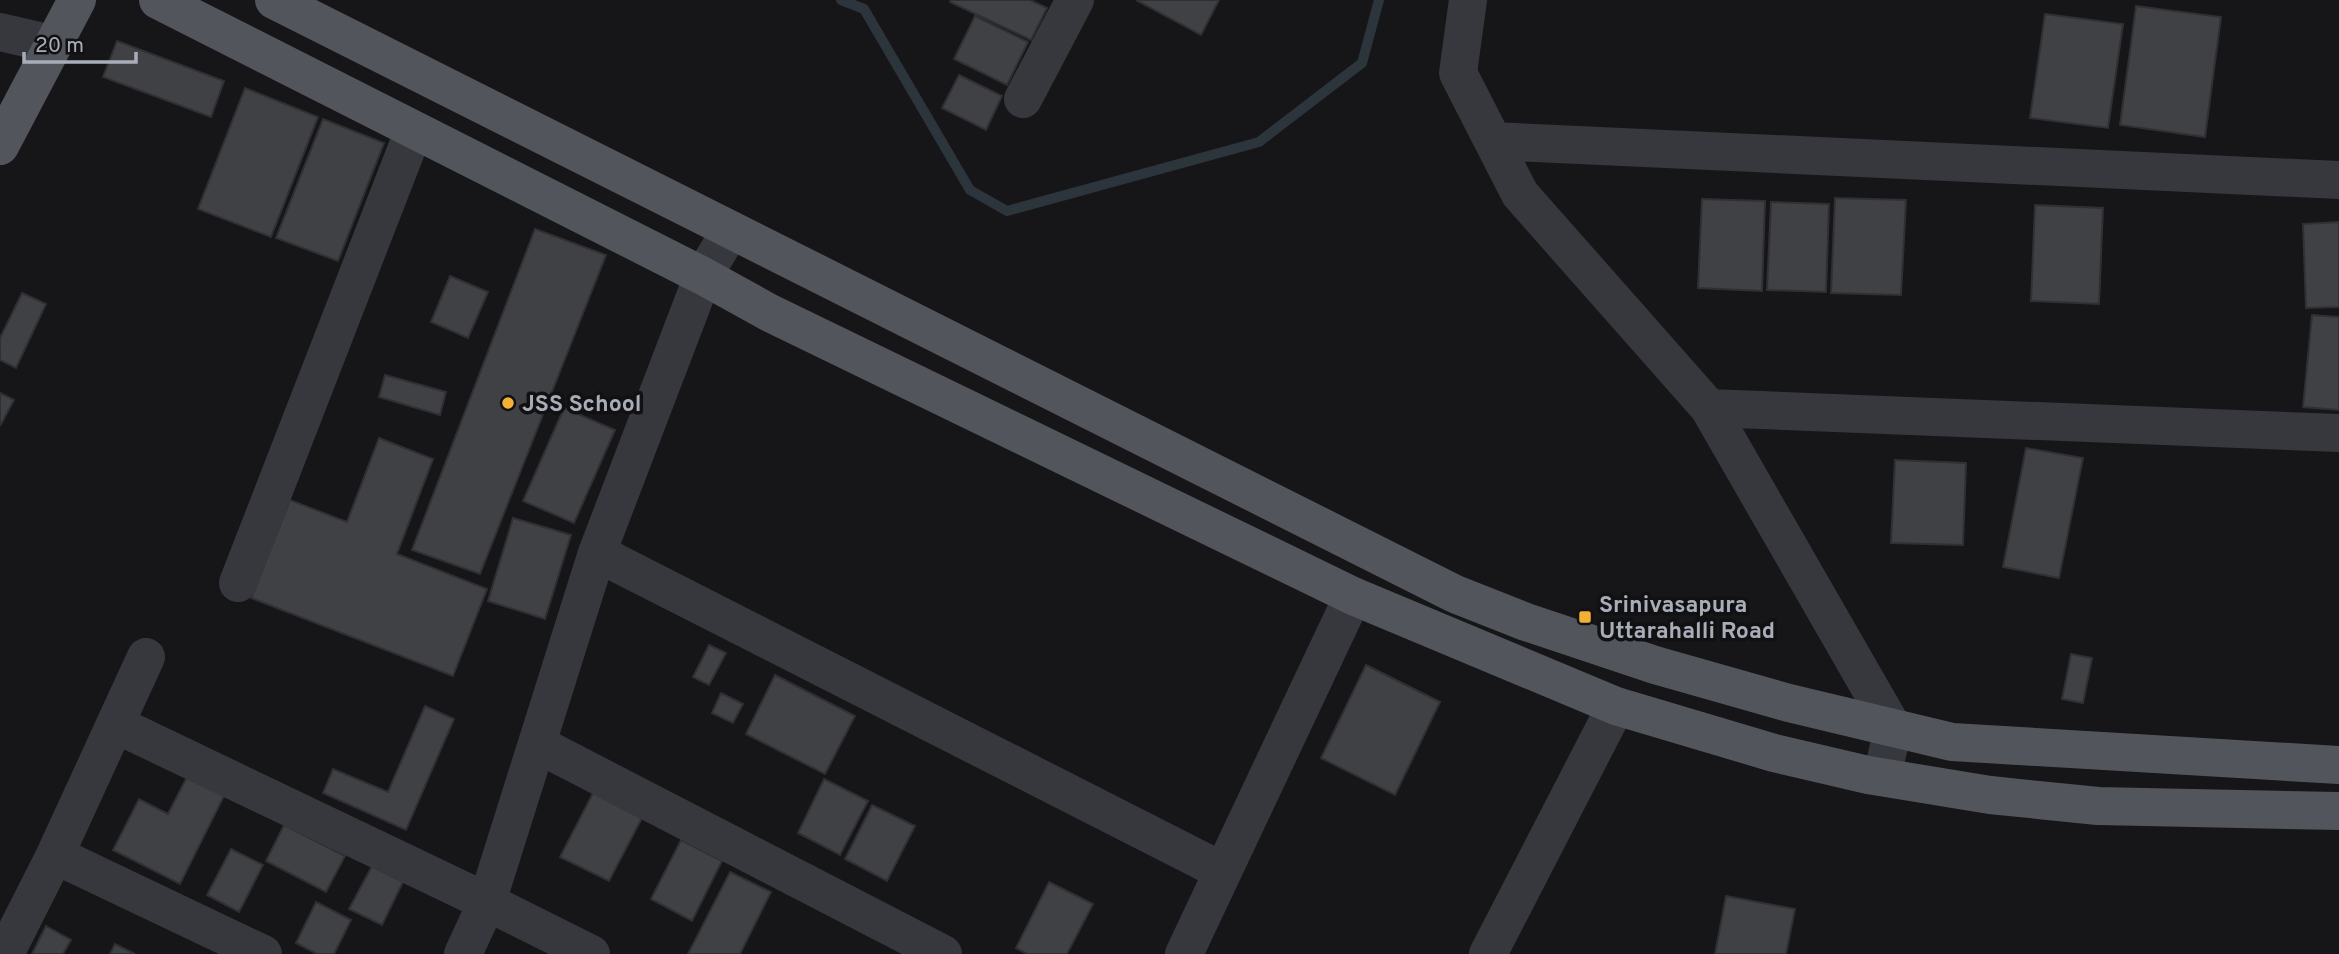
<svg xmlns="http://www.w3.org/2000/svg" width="2339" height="954" font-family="Overpass,sans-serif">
  <rect width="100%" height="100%" fill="#161618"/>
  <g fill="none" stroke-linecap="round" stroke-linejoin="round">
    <!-- stream -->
    <path stroke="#2c353c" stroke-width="10" d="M841,0L864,9L970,190L1007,211L1259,142L1362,63L1379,0"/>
  </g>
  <!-- building -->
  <path fill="#404145" stroke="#303034" stroke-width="2" d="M951,0H1030L1047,8L1031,40L950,2Z
    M1136,0H1219L1201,35Z
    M2136,6L2221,17L2205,137L2120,125Z
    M2045,14L2123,24L2108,128L2030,118Z
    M975,16L1028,42L1007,85L954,59Z
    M117,41L224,81L211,117L103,77Z
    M959,75L1002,96L986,130L942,108Z
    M245,88L318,117L271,237L198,209Z
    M323,119L384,143L338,261L276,238Z
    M1835,198L1906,200L1901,295L1831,293Z
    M1702,199L1765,201L1762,291L1698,288Z
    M1771,202L1829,204L1826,292L1767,290Z
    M2035,205L2103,208L2099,304L2031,301Z
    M2339,222V307L2306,308L2303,224Z
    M535,229L606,255L480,574L412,550Z
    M450,276L488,292L468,338L431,322Z
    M22,293L46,304L16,368L0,360V338Z
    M2312,315L2339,317V410L2303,407Z
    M385,375L446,392L440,415L379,397Z
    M0,393L14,400L0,426Z
    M564,408L615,430L574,523L523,501Z
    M379,438L433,459L397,554L487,589L453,676L251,598L290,500L347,522Z
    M2026,448L2083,458L2059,578L2003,567Z
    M1895,460L1966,463L1963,545L1891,543Z
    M513,518L571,535L545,619L488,601Z
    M709,645L726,653L709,685L693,677Z
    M2071,654L2092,658L2083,703L2062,699Z
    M1366,665L1440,702L1395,795L1321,758Z
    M775,675L855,716L825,774L746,734Z
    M721,693L743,704L733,723L712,713Z
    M425,706L454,719L406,830L323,793L333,769L388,792Z
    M188,775L225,794L180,884L113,850L139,799L168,814Z
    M824,779L868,801L840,855L798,833Z
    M593,793L642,818L609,881L560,857Z
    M872,805L915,826L887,881L845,859Z
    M284,825L345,856L326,892L266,861Z
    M681,840L722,861L692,921L651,899Z
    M231,849L263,865L239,912L207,895Z
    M372,866L403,882L382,925L349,909Z
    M730,872L771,892L740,954H688Z
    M1049,882L1093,904L1067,954H1027L1016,948Z
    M1726,896L1795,909L1786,954H1715Z
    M316,902L351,920L334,954H317L296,943Z
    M46,926L71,940L63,954H32Z
    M115,944L135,954H110Z"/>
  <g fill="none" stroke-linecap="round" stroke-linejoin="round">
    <!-- minor -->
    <path stroke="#37383d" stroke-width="38" d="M1468,0L1458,73L1520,194L1709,408L1893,728L1882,777
      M0,32L52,44
      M1023,99L1075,0
      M1493,141L2339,180
      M1709,408L2339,433
      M597,553L1222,871
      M238,583L414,130
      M115,724L487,902L591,954
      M537,744L943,954
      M55,855L263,954
      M5,954L55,855L146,657
      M463,954L487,902L597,553L703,276L731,230
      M1184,954L1353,596
      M1488,954L1616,706"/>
    <!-- major -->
    <path stroke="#53555c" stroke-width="38" d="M158,0L703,276L768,312L1353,596L1616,706L1774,753L1868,775L1990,795L2098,806L2339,811
      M274,0L1455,594L1526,622L1655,665L1789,703L1952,742L2339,765
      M0,146L77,0"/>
  </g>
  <!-- markers -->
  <g fill="#f2b134" stroke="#111113" stroke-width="2.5">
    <circle cx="508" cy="403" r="7"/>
    <rect x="1578" y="610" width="14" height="14" rx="3.5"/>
  </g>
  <g text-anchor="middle" stroke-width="7" stroke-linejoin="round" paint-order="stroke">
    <!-- poi labels -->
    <g font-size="23" font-weight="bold" fill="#a8adb8" stroke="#111113" text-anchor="start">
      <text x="522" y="411">JSS School</text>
      <text x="1599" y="612">Srinivasapura<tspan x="1599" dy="26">Uttarahalli Road</tspan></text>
    </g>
  </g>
  <!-- scale -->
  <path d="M24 52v10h112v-10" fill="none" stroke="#a8adb8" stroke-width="3.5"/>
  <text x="35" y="52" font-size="21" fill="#a8adb8" stroke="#111113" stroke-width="5" paint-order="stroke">20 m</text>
</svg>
